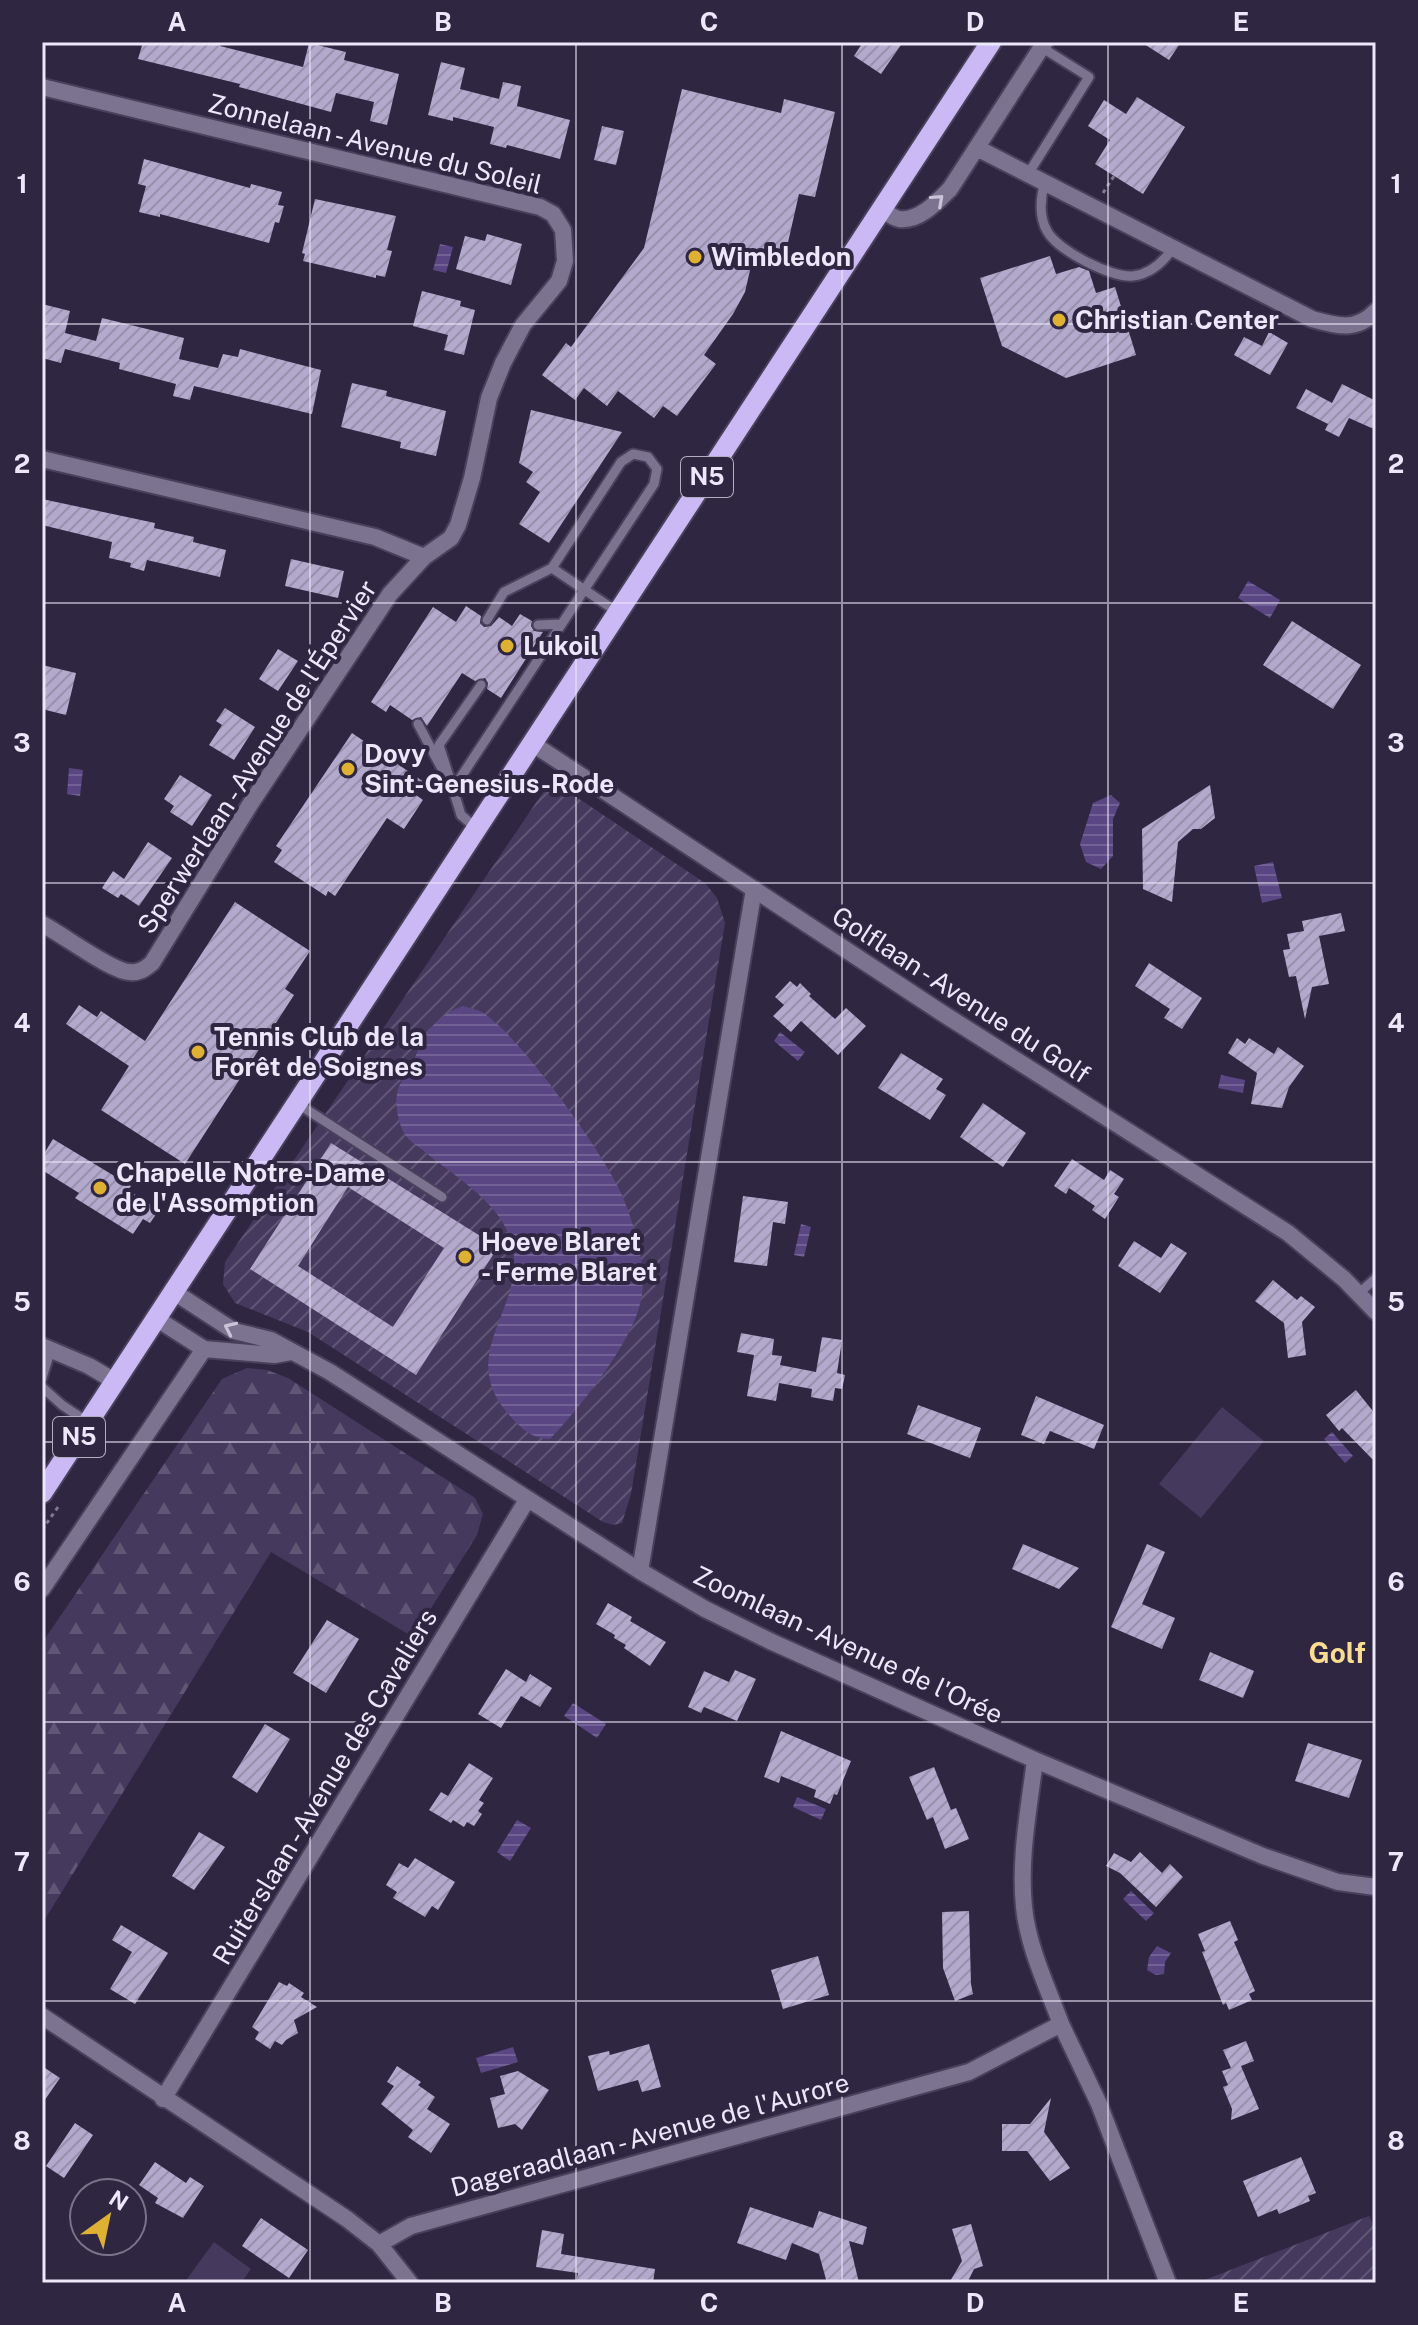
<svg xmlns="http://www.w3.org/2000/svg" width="1418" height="2325" font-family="'Public Sans',sans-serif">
  <defs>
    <pattern id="forest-firs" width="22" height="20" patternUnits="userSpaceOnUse" patternTransform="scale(2)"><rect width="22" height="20" fill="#453a5e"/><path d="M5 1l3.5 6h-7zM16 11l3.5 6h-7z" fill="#605676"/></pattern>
    <pattern id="garden-furrows" width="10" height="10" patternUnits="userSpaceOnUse" patternTransform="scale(2)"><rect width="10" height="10" fill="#453a5e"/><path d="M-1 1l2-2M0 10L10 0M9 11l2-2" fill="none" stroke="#605676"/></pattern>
    <pattern id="water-rules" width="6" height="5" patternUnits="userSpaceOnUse" patternTransform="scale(2)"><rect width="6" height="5" fill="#5a4682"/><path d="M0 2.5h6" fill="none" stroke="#726194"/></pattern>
    <pattern id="building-hatch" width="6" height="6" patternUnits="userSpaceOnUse" patternTransform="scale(2)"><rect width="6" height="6" fill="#b3a9cc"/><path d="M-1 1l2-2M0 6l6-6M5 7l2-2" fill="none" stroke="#9890ac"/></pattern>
  </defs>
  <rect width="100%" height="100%" fill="#2f2642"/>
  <!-- grass -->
  <path fill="#453a5e" d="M1222,1407L1264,1441L1201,1518L1159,1484Z
    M214,2242L251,2269L241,2283H184Z"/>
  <!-- forest -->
  <path fill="url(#forest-firs)" d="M247,1368L267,1370L288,1378L475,1498L483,1514L477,1535L413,1637L271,1552L42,1924V1643L222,1379Z"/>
  <!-- garden -->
  <path fill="url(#garden-furrows)" d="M550,782L557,784L705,883L717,898L725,923L631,1494L622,1523L613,1525L603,1522L308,1332L235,1303L223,1284L225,1262Z
    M1369,2216L1376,2232V2283H1197Z"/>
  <!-- water -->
  <path fill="url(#water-rules)" d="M440,244L453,247L446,273L433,270Z
    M1248,581L1280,600L1270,618L1238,598Z
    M69,768L83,770L80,796L67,794Z
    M1111,795L1120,803L1113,819V856L1101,869L1086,862L1080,844L1093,803Z
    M1273,862L1282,898L1262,903L1254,866Z
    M463,1006C468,1008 475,1009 480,1011C517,1031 605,1155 622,1195C635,1227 650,1273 639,1308C626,1350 580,1407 550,1439C531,1438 523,1430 510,1416C453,1354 528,1307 512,1244C502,1203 455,1177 425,1152C419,1147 411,1142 406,1136C398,1125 394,1103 398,1089C401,1080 409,1072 413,1063C423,1035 434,1017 463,1006Z
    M780,1032L805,1052L798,1061L774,1041Z
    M1221,1075L1245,1080L1243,1093L1218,1088Z
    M801,1224L811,1227L804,1257L794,1255Z
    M1332,1432L1353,1456L1345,1463L1324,1439Z
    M573,1703L606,1724L597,1738L564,1716Z
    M797,1797L826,1809L821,1820L793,1807Z
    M517,1820L531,1828L510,1861L497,1852Z
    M1131,1891L1154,1913L1146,1921L1123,1899Z
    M1157,1946L1171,1953L1165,1962L1164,1974L1156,1975L1147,1970L1149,1957Z
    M513,2047L518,2062L481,2073L476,2058Z"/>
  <!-- building -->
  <path fill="url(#building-hatch)" fill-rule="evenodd" d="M143,42H221L220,46L303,67L309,43L346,52L344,60L399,74L387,125L370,121L374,102L336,93L331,112L239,87L240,84L138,59Z
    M863,42H903L881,74L854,56Z
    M1141,42H1181L1169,60Z
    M441,62L465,68L460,89L499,99L503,82L521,86L517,106L570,120L560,159L507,145L506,148L490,144L494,127L453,117V121L428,115Z
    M682,89L781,113L784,99L835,112L815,197L799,194L784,260L754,253L745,292L733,314L704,355L716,364L677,416L663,406L654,418L618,391L607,406L584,388L575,400L542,375L566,343L571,347L644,248Z
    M1137,97L1185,127L1143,194L1095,164L1110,140L1088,126L1104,100L1126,114Z
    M602,126L624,131L616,165L594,160Z
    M144,159L250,188L251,184L282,192L278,205L284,206L279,223L275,222L269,243L160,214V217L139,212L146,186L138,184Z
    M315,199L396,216L387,250L392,251L385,277L376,275V278L303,261L305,254L302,253Z
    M487,234L522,244L511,285L456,269L465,236L485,241Z
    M1050,256L1056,274L1079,267L1089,271L1096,293L1115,287L1136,355L1066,378L1002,346L980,278Z
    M422,291L461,301L460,306L475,310L464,355L444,350L448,335L413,326Z
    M42,304L70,311L65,333L96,341L102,318L184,338L179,359L218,368L223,354L238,357L240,349L321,370L312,414L194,386L190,400L173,396L176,384L119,369L120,363L65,349L61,363L42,358Z
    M1269,332L1288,343L1270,375L1234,355L1244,337L1262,346Z
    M352,383L387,391L386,396L446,411L436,456L400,448L401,442L341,427Z
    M1342,384L1376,401V430L1349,418L1339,437L1325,430L1328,424L1296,408L1306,389L1332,403Z
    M531,410L622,432L549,543L519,524L540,492L526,482L533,472L519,463Z
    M42,499L155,523L154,528L194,537L193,542L226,550L220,577L147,560L144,571L130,567L131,563L109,558L112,542L42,525Z
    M291,559L344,571L338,598L285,586Z
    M466,606L481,616L480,623L484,627L491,626L499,617L512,626L520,614L532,621L531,626L534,631L543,632L501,698L487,689L488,683L485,678L475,681L462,673L427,726L421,717L412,720L390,705L386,712L371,702L433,607L456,622Z
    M1292,621L1361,665L1333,709L1263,665Z
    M278,649L298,661L278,691L259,679Z
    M42,665L76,673L66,715L42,709Z
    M225,708L255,727L234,760L209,745L222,725L216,721Z
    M352,733L424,782L416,795L423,800L404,829L387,818L335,896L328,891L326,896L274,862L282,850L276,846Z
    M180,775L212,795L192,826L170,812L174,806L164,799Z
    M1210,785L1215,818L1201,829H1193L1178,842L1172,902L1143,889L1142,829Z
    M148,842L172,858L139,906L121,894L118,898L102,888L113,871L124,879Z
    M235,902L310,951L285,989L294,995L185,1164L101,1110L129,1066L66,1024L79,1005L97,1017L101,1011L145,1041Z
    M1341,913L1345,931L1319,936L1329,984L1312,987L1305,1019L1296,976L1289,977L1283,950L1290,949L1287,934L1304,931L1302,921Z
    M1149,963L1202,998L1182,1029L1164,1018L1170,1009L1135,986Z
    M790,981L797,987L800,983L811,994L809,996L835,1019L846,1008L866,1026L838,1055L801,1021L791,1032L773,1016L784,1005L775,997Z
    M1237,1038L1245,1044L1249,1038L1274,1054L1278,1047L1304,1066L1289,1087L1282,1108L1251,1104L1257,1073L1228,1053Z
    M901,1053L943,1079L936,1089L946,1095L930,1120L878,1088Z
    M983,1103L1026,1133L1003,1167L960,1137Z
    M53,1139L131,1186L128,1190L159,1210L150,1223L143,1219L133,1234L75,1198L79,1193L42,1170V1157Z
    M331,1143L498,1247L416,1375L250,1269ZM348,1187L444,1248L393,1327L298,1266Z
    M1072,1159L1104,1180L1110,1170L1124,1179L1114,1194L1119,1197L1105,1219L1092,1210L1095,1206L1069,1188L1066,1194L1054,1186Z
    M743,1196L788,1202L785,1224L773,1222L767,1266L734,1262Z
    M1134,1241L1161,1258L1171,1243L1187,1253L1160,1293L1118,1266Z
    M1273,1280L1297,1300L1301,1296L1315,1307L1302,1322L1306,1355L1288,1358L1284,1323L1255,1301Z
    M741,1333L774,1339L772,1355L782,1356L780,1365L816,1372L822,1337L842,1340L837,1373L845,1375L842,1389L835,1388L833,1401L811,1397L812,1389L779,1383L776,1401L747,1396L754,1355L737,1352Z
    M1356,1390L1376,1415V1463L1342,1428L1339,1431L1326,1415Z
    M1036,1396L1104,1425L1094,1449L1050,1431L1044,1444L1021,1435Z
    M918,1405L981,1428L970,1458L907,1434Z
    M1023,1544L1079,1568L1059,1589L1012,1569Z
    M1147,1544L1165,1552L1142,1604L1175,1618L1162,1649L1111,1627Z
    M608,1603L632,1617L630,1621L666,1642L650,1666L624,1648L626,1645L614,1638L615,1635L596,1624Z
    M327,1620L359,1639L326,1693L293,1673Z
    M1210,1652L1254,1671L1243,1698L1199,1680Z
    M506,1669L526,1682L530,1674L552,1688L540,1707L521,1696L501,1728L478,1714Z
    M735,1670L756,1679L737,1721L704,1707L701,1713L688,1707L704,1671L729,1682Z
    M265,1724L290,1739L257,1793L232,1777Z
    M781,1731L851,1761L837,1795L834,1794L830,1804L814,1797L816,1790L781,1776L779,1783L764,1777Z
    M1308,1743L1362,1760L1349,1798L1295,1781Z
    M469,1763L493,1778L479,1800L484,1803L478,1811L482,1814L474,1826L467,1822L464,1827L453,1820L451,1823L429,1810L441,1792L448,1796Z
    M934,1767L951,1810L956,1808L969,1839L945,1849L933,1817L927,1820L909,1777Z
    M199,1832L225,1847L194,1890L172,1876Z
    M1140,1852L1162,1873L1170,1864L1183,1877L1156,1907L1120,1873L1106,1866L1114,1853L1131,1862Z
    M415,1858L455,1882L438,1910L432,1906L425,1917L393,1898L397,1892L386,1885L399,1863L408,1868Z
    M969,1911L971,1984L973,1994L955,2001L943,1968L942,1912Z
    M1230,1921L1238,1940L1234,1942L1255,1991L1249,1994L1252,2000L1229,2010L1226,2003L1223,2005L1202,1952L1205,1951L1198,1934Z
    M121,1925L168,1953L135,2004L110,1989L132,1952L112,1940Z
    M818,1956L829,1995L783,2009L771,1970Z
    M279,1982L287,1986L289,1983L304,1993L301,1997L317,2007L294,2020L298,2033L286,2040L282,2045L275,2041L270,2049L255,2039L259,2032L252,2027Z
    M1246,2041L1254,2061L1241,2066L1259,2109L1231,2120L1232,2109L1223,2087L1228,2085L1222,2071L1231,2068L1223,2050Z
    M649,2044L661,2087L642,2092L638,2080L598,2091L588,2056L609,2051L610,2055Z
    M42,2066L60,2078L42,2104Z
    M397,2066L421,2082L418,2085L435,2097L427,2109L450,2124L431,2153L408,2137L413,2130L381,2104L394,2086L387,2082Z
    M518,2071L549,2090L522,2130L515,2124L498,2128L490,2098L505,2094L500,2076Z
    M1051,2098L1044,2132L1070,2168L1050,2181L1027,2151H1002V2124H1030Z
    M75,2123L93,2135L64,2178L46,2166Z
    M1301,2157L1316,2193L1308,2196L1310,2201L1279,2214L1277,2209L1258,2217L1243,2181Z
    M155,2162L186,2183L190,2177L204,2186L183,2218L155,2203L158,2198L139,2185Z
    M750,2207L813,2228L819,2211L867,2227L863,2245L849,2241L859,2283H827L819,2254L792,2243L786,2260L737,2243Z
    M261,2218L308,2250L289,2278L242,2246Z
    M971,2224L983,2266L974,2269L967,2283H949L962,2261L952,2229Z
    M542,2230L564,2234L561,2254L655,2269L653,2283H576L578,2273L536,2267Z"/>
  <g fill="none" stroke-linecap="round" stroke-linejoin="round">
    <!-- service casing -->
    <g stroke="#49415c" stroke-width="13">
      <path id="service" d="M1028,174L1089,77L1041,47
        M1045,183C1040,198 1039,217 1047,231C1058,251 1112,278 1133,276C1150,274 1164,261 1173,248
        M487,620L504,592L552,568L619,613
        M538,625L561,624
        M418,724L442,769
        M453,789L439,745L481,685
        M477,829L461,815L453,789L654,484L657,469L648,457L633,454L621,462L552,568
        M298,1104L442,1197
        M1358,1294L1376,1278
        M42,1378L51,1349
        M42,1387L62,1405L89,1423"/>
    </g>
    <!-- minor casing -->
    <g stroke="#49415c" stroke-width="20">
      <path id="minor" d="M42,87L540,207L553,214L563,230L565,261L559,281L523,325L503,363L489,398L472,478L458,525L451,538L424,557L390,594L251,803L152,963C145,969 139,973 130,972C112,972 62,934 42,924
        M977,148L1312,319C1337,326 1356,332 1376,311
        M881,210C887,213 894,218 899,219C919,222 938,201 950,189L1045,42
        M42,459L375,537L424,557
        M533,744L942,1013L1288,1233L1344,1279L1376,1312
        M174,1292L234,1331L271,1340L330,1372L640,1571L705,1609L772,1642L1035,1760L1263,1856L1338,1882L1376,1887
        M157,1319L204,1349L274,1355L291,1352
        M42,1346L89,1366L116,1382
        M640,1571L754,889
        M42,1589L204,1349
        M42,2016L347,2219L379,2244L411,2226L969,2072L1061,2024C1047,1986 1028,1947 1024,1907C1019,1858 1029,1808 1035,1760
        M1061,2024L1099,2104L1168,2283
        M163,2099L527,1500
        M379,2244L410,2283"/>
    </g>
    <!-- primary casing -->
    <g stroke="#49415c" stroke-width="24">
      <path id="primary" d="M42,1493L991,42"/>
    </g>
    <!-- path -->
    <path stroke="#7f7890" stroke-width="3" stroke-dasharray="4 4" stroke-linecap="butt" d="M1103,193L1114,176
      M42,1530L58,1507"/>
    <!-- service -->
    <use href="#service" stroke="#7b738f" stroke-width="9"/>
    <!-- minor -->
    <use href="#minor" stroke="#7b738f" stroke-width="16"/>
    <!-- primary -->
    <use href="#primary" stroke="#cab9f4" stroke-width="20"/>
  </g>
  <!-- one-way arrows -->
  <defs><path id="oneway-chevron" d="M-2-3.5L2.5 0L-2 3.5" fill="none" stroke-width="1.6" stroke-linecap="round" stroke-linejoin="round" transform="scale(2)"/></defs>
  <g stroke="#cac4d9">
    <use href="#oneway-chevron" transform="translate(938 200) rotate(-42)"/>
    <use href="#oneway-chevron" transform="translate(230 1328) rotate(-155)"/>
  </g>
  <!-- grid -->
  <path fill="none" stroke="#ece7f9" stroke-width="2" stroke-opacity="0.55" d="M310,42V2283M576,42V2283M842,42V2283M1108,42V2283M42,324H1376M42,603H1376M42,883H1376M42,1162H1376M42,1442H1376M42,1722H1376M42,2001H1376"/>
  <!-- markers -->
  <g fill="#deb133" stroke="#2f2642" stroke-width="3">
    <circle cx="695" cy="257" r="8"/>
    <circle cx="1059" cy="320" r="8"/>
    <circle cx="507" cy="646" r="8"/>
    <circle cx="348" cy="769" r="8"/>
    <circle cx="198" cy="1052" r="8"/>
    <circle cx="100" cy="1188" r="8"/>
    <circle cx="465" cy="1257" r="8"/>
  </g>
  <g text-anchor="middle" stroke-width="8" stroke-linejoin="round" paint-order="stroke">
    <!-- shield labels -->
    <g fill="#2f2642" stroke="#b3adc2" stroke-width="2">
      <rect x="681" y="457" width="52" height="40" rx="6"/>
      <rect x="53" y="1417" width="52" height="40" rx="6"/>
    </g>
    <g font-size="24" font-weight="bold" fill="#ece7f9">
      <text x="707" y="485">N5</text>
      <text x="79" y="1445">N5</text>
    </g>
    <!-- street labels -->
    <g font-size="26" fill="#ece7f9" stroke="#2f2642">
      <text transform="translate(375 144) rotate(14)" y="9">Zonnelaan - Avenue du Soleil</text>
      <text transform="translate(257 757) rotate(-57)" y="9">Sperwerlaan - Avenue de l'Épervier</text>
      <text transform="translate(961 995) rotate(33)" y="9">Golflaan - Avenue du Golf</text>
      <text transform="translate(848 1645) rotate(25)" y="9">Zoomlaan - Avenue de l'Orée</text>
      <text transform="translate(325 1787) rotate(-59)" y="9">Ruiterslaan - Avenue des Cavaliers</text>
      <text transform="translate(650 2135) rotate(-15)" y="9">Dageraadlaan - Avenue de l'Aurore</text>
    </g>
    <!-- poi labels -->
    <g font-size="26" font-weight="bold" fill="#ece7f9" stroke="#2f2642" text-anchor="start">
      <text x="711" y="266">Wimbledon</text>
      <text x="1075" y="329">Christian Center</text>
      <text x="523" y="655">Lukoil</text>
      <text x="364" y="763">Dovy<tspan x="364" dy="30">Sint-Genesius-Rode</tspan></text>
      <text x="214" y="1046">Tennis Club de la<tspan x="214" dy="30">Forêt de Soignes</tspan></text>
      <text x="116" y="1182">Chapelle Notre-Dame<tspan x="116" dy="30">de l'Assomption</tspan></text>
      <text x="481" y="1251">Hoeve Blaret<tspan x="481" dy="30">- Ferme Blaret</tspan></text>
    </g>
    <!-- neighbourhood labels -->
    <g font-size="28" font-weight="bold" fill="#fbdc90" stroke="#2f2642">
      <text x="1337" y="1663">Golf</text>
    </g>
  </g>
  <!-- border -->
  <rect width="1418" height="2325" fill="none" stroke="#2f2642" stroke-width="88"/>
  <!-- north arrow -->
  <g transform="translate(108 2217) rotate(33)"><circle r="38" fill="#2f2642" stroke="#7b738b" stroke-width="2"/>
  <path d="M0-6L14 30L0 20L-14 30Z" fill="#deb133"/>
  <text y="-12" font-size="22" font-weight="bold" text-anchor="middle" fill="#ece7f9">N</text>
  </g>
  <rect x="44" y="44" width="1330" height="2237" fill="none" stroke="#ece7f9" stroke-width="3"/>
  <g font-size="26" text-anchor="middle" font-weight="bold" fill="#ece7f9">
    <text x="177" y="31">A</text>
    <text x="443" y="31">B</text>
    <text x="709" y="31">C</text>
    <text x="975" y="31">D</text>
    <text x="1241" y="31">E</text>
    <text x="22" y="193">1</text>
    <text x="1396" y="193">1</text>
    <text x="22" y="473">2</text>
    <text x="1396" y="473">2</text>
    <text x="22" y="752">3</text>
    <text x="1396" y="752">3</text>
    <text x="22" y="1032">4</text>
    <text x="1396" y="1032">4</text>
    <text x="22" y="1311">5</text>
    <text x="1396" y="1311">5</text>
    <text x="22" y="1591">6</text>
    <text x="1396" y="1591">6</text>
    <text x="22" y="1871">7</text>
    <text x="1396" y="1871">7</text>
    <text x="22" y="2150">8</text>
    <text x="1396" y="2150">8</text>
    <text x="177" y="2312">A</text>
    <text x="443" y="2312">B</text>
    <text x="709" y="2312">C</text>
    <text x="975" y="2312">D</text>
    <text x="1241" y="2312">E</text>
  </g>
</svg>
